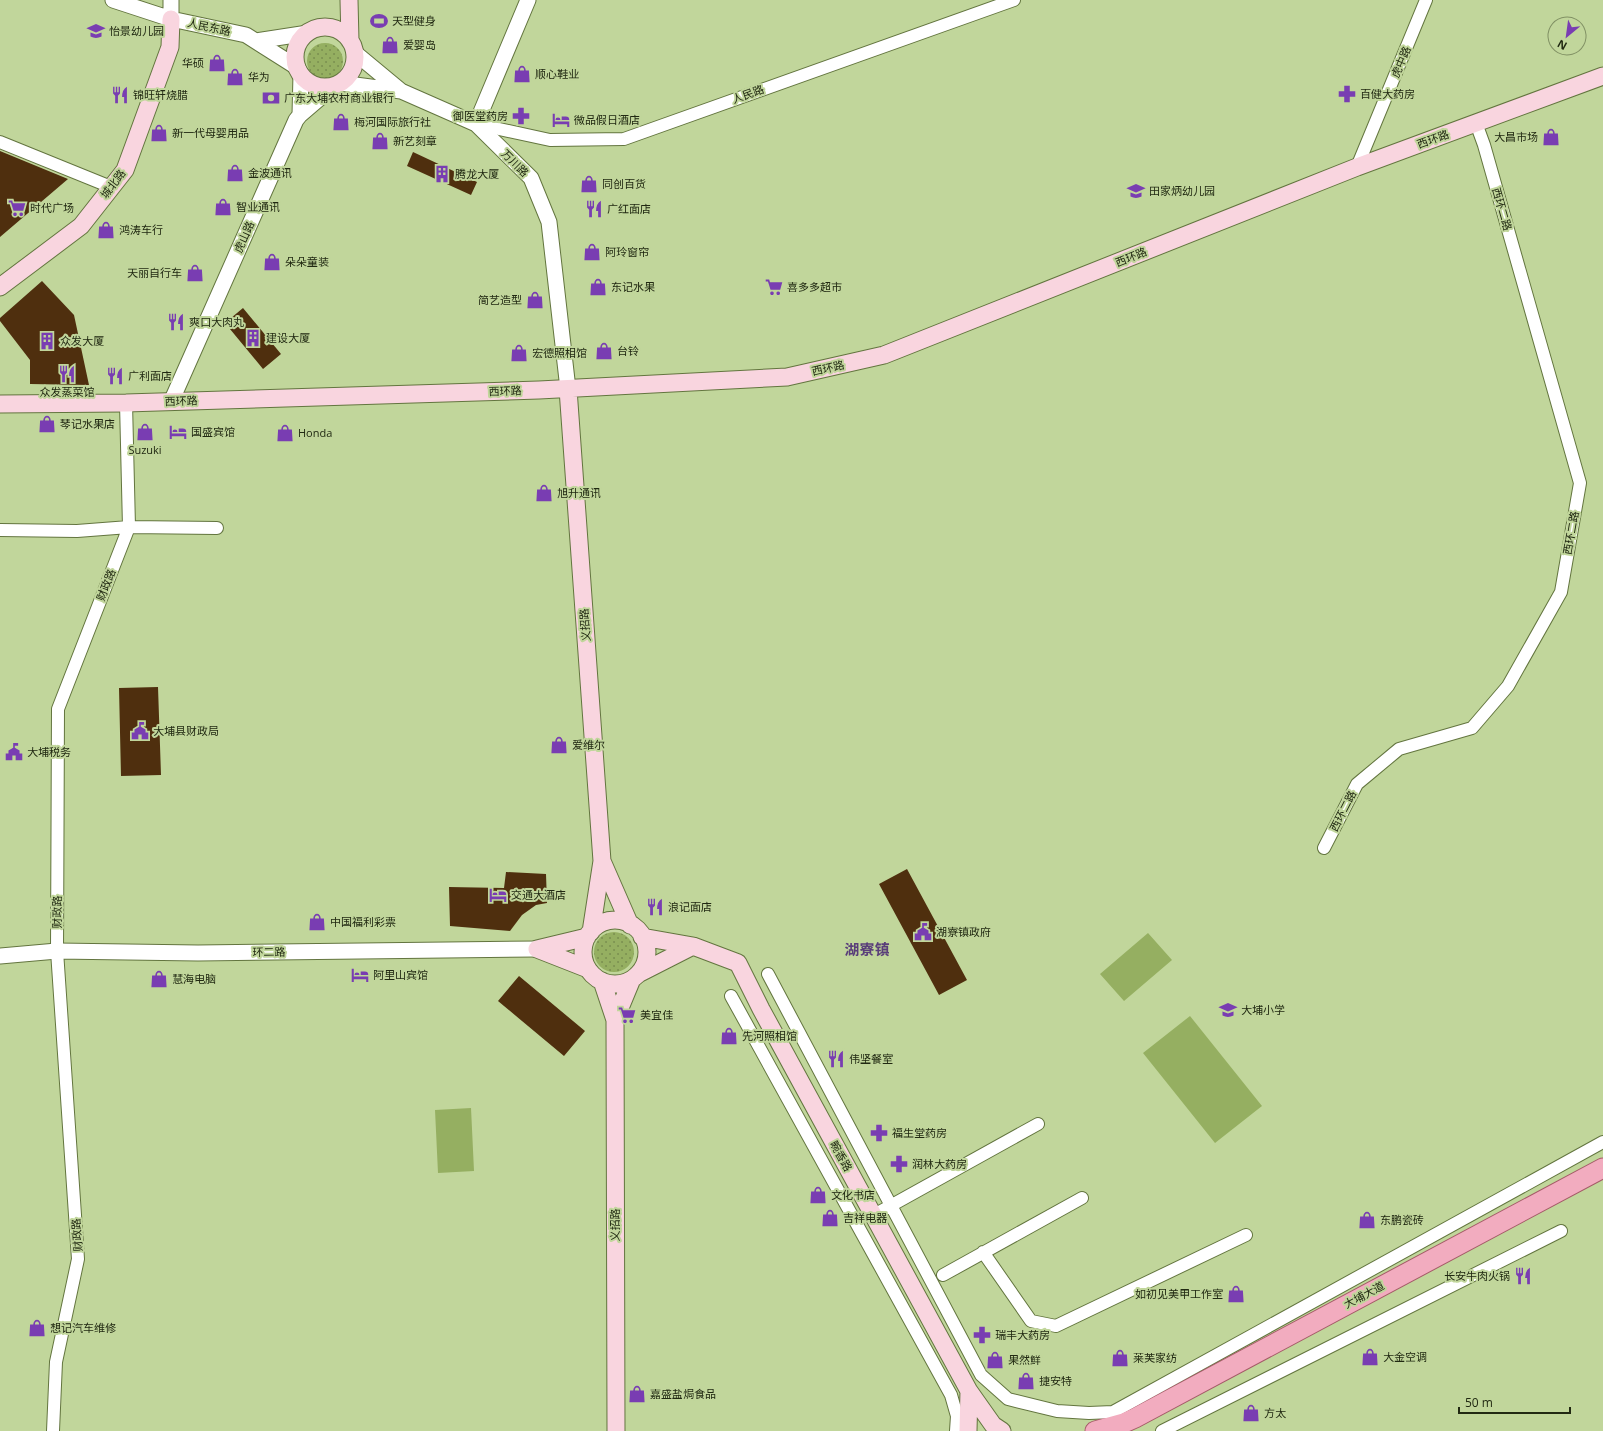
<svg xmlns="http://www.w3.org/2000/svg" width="1603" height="1431" font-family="'Open Sans','Noto Sans SC',sans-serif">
  <defs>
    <pattern id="grass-dots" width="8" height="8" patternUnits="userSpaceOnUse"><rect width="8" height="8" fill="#95af61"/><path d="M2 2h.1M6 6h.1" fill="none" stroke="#798e4f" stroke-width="1.8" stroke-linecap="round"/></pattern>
  </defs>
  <rect width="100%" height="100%" fill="#c1d69b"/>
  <!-- grass -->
  <path fill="url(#grass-dots)" d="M307 61a18 18 0 1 1 36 0a18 18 0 1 1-36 0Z
    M594 952a20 20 0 1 1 40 0a20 20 0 1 1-40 0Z"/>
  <!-- pitch -->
  <path fill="#95af61" d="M1148,933L1172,960L1124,1001L1100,974Z
    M1190,1016L1262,1106L1215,1143L1143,1053Z
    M471,1108L474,1171L438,1173L435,1110Z"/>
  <!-- building -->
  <path fill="#4f2f0e" d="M0,151L68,179L0,237Z
    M413,152L477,182L471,195L407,166Z
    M42,281L74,315L89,385L30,384V360L0,321V318Z
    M243,308L281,354L263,369L225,323Z
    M158,687L161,775L121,776L119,688Z
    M907,869L967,980L939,995L879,884Z
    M506,872L546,874L547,903L536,905L522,915L510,931L450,926L449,887L504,888Z
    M519,976L585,1031L564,1056L498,1001Z"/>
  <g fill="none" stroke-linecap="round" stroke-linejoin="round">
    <!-- minor casing -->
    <g stroke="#63753f" stroke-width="14">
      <path id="minor" d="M476,124L550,140L624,139L1014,0
        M0,142L111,187
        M1357,167L1426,0
        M0,530L77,531L129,527L217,528
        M1324,848L1357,784L1399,749L1472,728L1508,686L1561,592L1580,483L1484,145L1476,123
        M768,974L981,1375L1008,1399L1057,1411L1089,1413L1113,1412L1603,1142
        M731,996L951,1395L957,1416L956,1431
        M874,1215L1038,1124
        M983,1252L1031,1321L1056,1326L1246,1235
        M943,1275L1082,1198
        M53,1431L56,1362L78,1259L57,951L58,709L129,527L126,403
        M1162,1431L1561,1231"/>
    </g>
    <!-- tertiary casing -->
    <g stroke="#63753f" stroke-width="17">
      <path id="tertiary" d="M113,0L171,19L246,35L298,68
        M171,19V0
        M256,41L308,33
        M354,52L401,91L476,124L531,178L549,222L568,389
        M340,83L401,91
        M300,115L301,74
        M476,124L528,0
        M171,402L296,120L300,115L335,85
        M0,956L57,951L198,953L537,949"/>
    </g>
    <!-- secondary casing -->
    <g stroke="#63753f" stroke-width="19">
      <path id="secondary" d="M349,0L350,41
        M295 57a30 30 0 1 1 60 0a30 30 0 1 1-60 0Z
        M0,287L81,226L125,170L170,47L171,19
        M568,389L602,861L591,932
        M0,404L126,403L539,390L787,377L884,355L1357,167L1603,76
        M602,861L630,925
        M583 952a32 32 0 1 1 64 0a32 32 0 1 1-64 0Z
        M642,937L693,946L738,963L761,1009L969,1391L993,1425L1002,1431
        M537,949L588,969
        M537,949L587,937
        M638,974L693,946
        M602,981L615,1020L616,1431
        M615,1020L632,979
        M968,1431L969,1391"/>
    </g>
    <!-- primary casing -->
    <g stroke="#a45a67" stroke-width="21">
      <path id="primary" d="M1095,1431L1124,1423L1135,1418L1603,1168"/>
    </g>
    <!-- minor -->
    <use href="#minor" stroke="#fff" stroke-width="12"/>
    <!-- tertiary -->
    <use href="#tertiary" stroke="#fff" stroke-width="15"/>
    <!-- secondary -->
    <use href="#secondary" stroke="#f9d5df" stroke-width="17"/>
    <!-- primary -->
    <use href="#primary" stroke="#f2acbf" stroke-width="19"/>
  </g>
  <!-- icons -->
  <defs>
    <g id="stadium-bare" transform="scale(1.38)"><path d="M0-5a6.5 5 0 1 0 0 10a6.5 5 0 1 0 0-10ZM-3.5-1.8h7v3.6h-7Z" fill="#793db2" stroke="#c1d69b" stroke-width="2.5" paint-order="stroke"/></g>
    <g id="school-bare" transform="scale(1.38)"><path d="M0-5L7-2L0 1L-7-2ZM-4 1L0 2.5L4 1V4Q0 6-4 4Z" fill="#793db2" stroke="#c1d69b" stroke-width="2.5" paint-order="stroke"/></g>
    <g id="shop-bare" transform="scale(1.38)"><path d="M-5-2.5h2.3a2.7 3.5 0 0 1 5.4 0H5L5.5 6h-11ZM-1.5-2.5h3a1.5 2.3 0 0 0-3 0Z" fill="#793db2" stroke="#c1d69b" stroke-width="2.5" paint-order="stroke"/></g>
    <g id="pharmacy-bare" transform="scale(1.38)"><path d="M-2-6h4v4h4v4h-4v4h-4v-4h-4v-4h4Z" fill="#793db2" stroke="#c1d69b" stroke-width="2.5" paint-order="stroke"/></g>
    <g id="restaurant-bare" transform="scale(1.38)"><path d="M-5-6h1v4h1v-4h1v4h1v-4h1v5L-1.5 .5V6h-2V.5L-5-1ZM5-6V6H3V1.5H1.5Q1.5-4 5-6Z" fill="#793db2" stroke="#c1d69b" stroke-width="2.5" paint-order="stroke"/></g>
    <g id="bank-bare" transform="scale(1.38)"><path d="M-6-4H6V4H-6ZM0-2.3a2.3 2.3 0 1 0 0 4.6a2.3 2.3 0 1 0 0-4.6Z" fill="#793db2" stroke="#c1d69b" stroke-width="2.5" paint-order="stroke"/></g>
    <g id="hotel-bare" transform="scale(1.38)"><path d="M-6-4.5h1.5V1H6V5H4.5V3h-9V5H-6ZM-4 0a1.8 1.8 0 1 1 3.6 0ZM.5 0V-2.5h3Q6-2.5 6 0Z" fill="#793db2" stroke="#c1d69b" stroke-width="2.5" paint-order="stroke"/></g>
    <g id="building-bare" transform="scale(1.38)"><path d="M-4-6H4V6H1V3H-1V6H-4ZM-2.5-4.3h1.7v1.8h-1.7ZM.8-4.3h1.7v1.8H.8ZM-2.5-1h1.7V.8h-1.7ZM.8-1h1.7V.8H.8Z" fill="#793db2" stroke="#c1d69b" stroke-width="2.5" paint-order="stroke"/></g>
    <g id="supermarket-bare" transform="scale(1.38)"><path d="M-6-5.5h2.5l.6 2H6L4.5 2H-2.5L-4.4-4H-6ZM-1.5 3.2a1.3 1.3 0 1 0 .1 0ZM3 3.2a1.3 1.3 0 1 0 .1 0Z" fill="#793db2" stroke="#c1d69b" stroke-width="2.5" paint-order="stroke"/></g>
    <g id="civic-bare" transform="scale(1.38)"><path d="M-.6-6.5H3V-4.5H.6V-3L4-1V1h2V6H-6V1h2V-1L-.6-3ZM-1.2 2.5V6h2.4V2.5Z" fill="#793db2" stroke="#c1d69b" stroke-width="2.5" paint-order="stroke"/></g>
  </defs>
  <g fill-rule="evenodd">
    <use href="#stadium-bare" x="379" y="21"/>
    <use href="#school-bare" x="96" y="31"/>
    <use href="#shop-bare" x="390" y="45"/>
    <use href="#shop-bare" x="217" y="63"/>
    <use href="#shop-bare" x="522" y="74"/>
    <use href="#shop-bare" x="235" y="77"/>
    <use href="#pharmacy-bare" x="1347" y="94"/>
    <use href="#restaurant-bare" x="120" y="95"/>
    <use href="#bank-bare" x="271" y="98"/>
    <use href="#pharmacy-bare" x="521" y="116"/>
    <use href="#hotel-bare" x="561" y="120"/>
    <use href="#shop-bare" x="341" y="122"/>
    <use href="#shop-bare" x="159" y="133"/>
    <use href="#shop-bare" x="1551" y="137"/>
    <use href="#shop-bare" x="380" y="141"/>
    <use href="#shop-bare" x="235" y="173"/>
    <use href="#building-bare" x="442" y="174"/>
    <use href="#shop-bare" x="589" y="184"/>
    <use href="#school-bare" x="1136" y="191"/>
    <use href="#shop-bare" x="223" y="207"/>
    <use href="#supermarket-bare" x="17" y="208"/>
    <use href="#restaurant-bare" x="594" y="209"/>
    <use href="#shop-bare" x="106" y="230"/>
    <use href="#shop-bare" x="592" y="252"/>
    <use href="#shop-bare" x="272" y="262"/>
    <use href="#shop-bare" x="195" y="273"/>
    <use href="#shop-bare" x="598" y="287"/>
    <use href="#supermarket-bare" x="774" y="287"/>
    <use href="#shop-bare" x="535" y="300"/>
    <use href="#restaurant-bare" x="176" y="322"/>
    <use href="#building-bare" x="253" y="338"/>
    <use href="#building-bare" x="47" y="341"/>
    <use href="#shop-bare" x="604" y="351"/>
    <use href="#shop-bare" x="519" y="353"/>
    <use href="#restaurant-bare" x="67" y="374"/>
    <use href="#restaurant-bare" x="115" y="376"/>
    <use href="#shop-bare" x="47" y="424"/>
    <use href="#shop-bare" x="145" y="432"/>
    <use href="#hotel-bare" x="178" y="432"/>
    <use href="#shop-bare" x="285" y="433"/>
    <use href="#shop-bare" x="544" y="493"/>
    <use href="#civic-bare" x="140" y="731"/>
    <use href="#shop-bare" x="559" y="745"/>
    <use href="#civic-bare" x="14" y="752"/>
    <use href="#hotel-bare" x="498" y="895"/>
    <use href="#restaurant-bare" x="655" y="907"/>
    <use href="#shop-bare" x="317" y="922"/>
    <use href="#civic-bare" x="923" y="932"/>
    <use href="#hotel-bare" x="360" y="975"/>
    <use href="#shop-bare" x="159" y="979"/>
    <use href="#school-bare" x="1228" y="1010"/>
    <use href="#supermarket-bare" x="627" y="1015"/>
    <use href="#shop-bare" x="729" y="1036"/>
    <use href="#restaurant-bare" x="836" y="1059"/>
    <use href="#pharmacy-bare" x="879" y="1133"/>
    <use href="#pharmacy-bare" x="899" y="1164"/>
    <use href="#shop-bare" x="818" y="1195"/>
    <use href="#shop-bare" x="830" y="1218"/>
    <use href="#shop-bare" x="1367" y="1220"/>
    <use href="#restaurant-bare" x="1523" y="1276"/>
    <use href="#shop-bare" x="1236" y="1294"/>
    <use href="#shop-bare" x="37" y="1328"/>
    <use href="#pharmacy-bare" x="982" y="1335"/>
    <use href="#shop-bare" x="1370" y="1357"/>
    <use href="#shop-bare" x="1120" y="1358"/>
    <use href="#shop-bare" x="995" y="1360"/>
    <use href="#shop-bare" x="1026" y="1381"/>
    <use href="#shop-bare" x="637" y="1394"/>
    <use href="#shop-bare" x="1251" y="1413"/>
  </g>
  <g text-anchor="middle" stroke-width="4" stroke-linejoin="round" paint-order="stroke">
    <!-- poi labels -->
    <g font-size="11" fill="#212912" stroke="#c1d69b" text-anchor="start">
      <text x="392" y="25">天型健身</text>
      <text x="109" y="35">怡景幼儿园</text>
      <text x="403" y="49">爱婴岛</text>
      <text x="204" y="67" text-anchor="end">华硕</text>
      <text x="535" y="78">顺心鞋业</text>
      <text x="248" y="81">华为</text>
      <text x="1360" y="98">百健大药房</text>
      <text x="133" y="99">锦旺轩烧腊</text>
      <text x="284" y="102">广东大埔农村商业银行</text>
      <text x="508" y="120" text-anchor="end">御医堂药房</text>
      <text x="574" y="124">微品假日酒店</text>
      <text x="354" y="126">梅河国际旅行社</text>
      <text x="172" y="137">新一代母婴用品</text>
      <text x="1538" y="141" text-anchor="end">大昌市场</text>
      <text x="393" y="145">新艺刻章</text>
      <text x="248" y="177">金波通讯</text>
      <text x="455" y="178">腾龙大厦</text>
      <text x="602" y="188">同创百货</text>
      <text x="1149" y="195">田家炳幼儿园</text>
      <text x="236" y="211">智业通讯</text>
      <text x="30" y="212">时代广场</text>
      <text x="607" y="213">广红面店</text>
      <text x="119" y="234">鸿涛车行</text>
      <text x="605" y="256">阿玲窗帘</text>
      <text x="285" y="266">朵朵童装</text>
      <text x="182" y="277" text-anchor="end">天丽自行车</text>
      <text x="611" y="291">东记水果</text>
      <text x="787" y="291">喜多多超市</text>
      <text x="522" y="304" text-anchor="end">简艺造型</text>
      <text x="189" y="326">爽口大肉丸</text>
      <text x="266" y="342">建设大厦</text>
      <text x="60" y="345">众发大厦</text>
      <text x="617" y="355">台铃</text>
      <text x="532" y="357">宏德照相馆</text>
      <text x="128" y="380">广利面店</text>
      <text x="67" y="396" text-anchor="middle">众发蒸菜馆</text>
      <text x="60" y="428">琴记水果店</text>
      <text x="191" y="436">国盛宾馆</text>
      <text x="298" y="437">Honda</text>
      <text x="145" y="454" text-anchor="middle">Suzuki</text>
      <text x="557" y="497">旭升通讯</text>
      <text x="153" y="735">大埔县财政局</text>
      <text x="572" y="749">爱维尔</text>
      <text x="27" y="756">大埔税务</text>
      <text x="511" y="899">交通大酒店</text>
      <text x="668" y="911">浪记面店</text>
      <text x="330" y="926">中国福利彩票</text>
      <text x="936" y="936">湖寮镇政府</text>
      <text x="373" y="979">阿里山宾馆</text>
      <text x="172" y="983">慧海电脑</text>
      <text x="1241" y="1014">大埔小学</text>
      <text x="640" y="1019">美宜佳</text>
      <text x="742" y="1040">先河照相馆</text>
      <text x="849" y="1063">伟坚餐室</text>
      <text x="892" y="1137">福生堂药房</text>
      <text x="912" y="1168">润林大药房</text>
      <text x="831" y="1199">文化书店</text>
      <text x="843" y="1222">吉祥电器</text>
      <text x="1380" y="1224">东鹏瓷砖</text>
      <text x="1510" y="1280" text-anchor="end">长安牛肉火锅</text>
      <text x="1223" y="1298" text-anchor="end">如初见美甲工作室</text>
      <text x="50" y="1332">想记汽车维修</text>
      <text x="995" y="1339">瑞丰大药房</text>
      <text x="1383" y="1361">大金空调</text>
      <text x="1133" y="1362">莱芙家纺</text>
      <text x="1008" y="1364">果然鲜</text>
      <text x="1039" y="1385">捷安特</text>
      <text x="650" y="1398">嘉盛盐焗食品</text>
      <text x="1264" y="1417">方太</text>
    </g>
    <!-- street labels -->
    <g font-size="11" fill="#212912" stroke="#c1d69b">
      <text transform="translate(209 27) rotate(12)" y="4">人民东路</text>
      <text transform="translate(1401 62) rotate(-67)" y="4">虎中路</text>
      <text transform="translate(748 94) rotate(-20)" y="4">人民路</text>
      <text transform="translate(1433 139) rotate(-20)" y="4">西环路</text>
      <text transform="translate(515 163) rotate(45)" y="4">万川路</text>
      <text transform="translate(113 184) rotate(-53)" y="4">城北路</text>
      <text transform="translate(1502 209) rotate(74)" y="4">西环二路</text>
      <text transform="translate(244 237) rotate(-66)" y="4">虎山路</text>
      <text transform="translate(1131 257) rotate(-22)" y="4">西环路</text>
      <text transform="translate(828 368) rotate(-13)" y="4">西环路</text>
      <text transform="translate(505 391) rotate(-2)" y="4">西环路</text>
      <text transform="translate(181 401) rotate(-2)" y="4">西环路</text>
      <text transform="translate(1571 533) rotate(-80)" y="4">西环二路</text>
      <text transform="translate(106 585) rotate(-69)" y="4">财政路</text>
      <text transform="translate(585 625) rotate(-94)" y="4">义招路</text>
      <text transform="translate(1343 811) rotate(-63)" y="4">西环二路</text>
      <text transform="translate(57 912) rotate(-90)" y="4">财政路</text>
      <text transform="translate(269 952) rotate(-1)" y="4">环二路</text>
      <text transform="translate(841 1156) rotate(61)" y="4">畹香路</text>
      <text transform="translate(615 1225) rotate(-90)" y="4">义招路</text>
      <text transform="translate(77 1235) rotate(-94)" y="4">财政路</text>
      <text transform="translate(1364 1295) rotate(-28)" y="4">大埔大道</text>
    </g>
    <!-- district labels -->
    <g font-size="15" font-weight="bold" fill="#5a3f7a" stroke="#c1d69b">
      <text x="867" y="955">湖寮镇</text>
    </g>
  </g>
  <!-- north arrow -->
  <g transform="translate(1567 36) rotate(209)"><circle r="19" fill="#c1d69b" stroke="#819164"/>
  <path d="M0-3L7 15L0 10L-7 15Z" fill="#793db2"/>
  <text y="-6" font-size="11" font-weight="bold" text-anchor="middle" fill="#212912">N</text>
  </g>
  <!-- scale -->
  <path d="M1459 1407v6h111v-6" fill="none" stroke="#212912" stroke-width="2"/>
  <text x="1465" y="1407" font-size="12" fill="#212912" stroke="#c1d69b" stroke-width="3" paint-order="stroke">50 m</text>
</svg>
